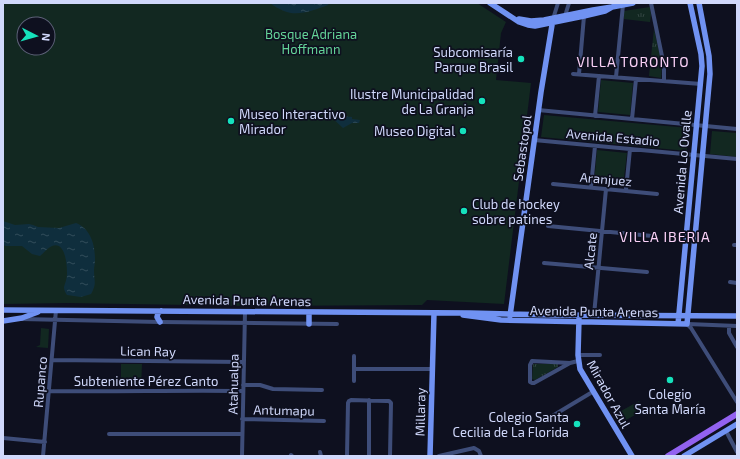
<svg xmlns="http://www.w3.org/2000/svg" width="740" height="459" font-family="'Exo 2',sans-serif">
  <defs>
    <pattern id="grass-tufts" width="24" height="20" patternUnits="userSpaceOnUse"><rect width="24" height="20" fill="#122821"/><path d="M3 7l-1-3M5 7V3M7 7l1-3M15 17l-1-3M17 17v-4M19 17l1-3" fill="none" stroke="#334642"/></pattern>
    <pattern id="water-ripples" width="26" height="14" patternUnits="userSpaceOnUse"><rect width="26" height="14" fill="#0f2e3d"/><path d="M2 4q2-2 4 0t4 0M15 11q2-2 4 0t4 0" fill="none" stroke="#314c5a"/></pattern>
  </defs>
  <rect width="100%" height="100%" fill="#0e101f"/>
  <!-- grass -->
  <path fill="url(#grass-tufts)" d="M650,7L651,15L650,22L624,19V11Z
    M654,29L662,65L661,78L649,76Z
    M533,364H558V367L535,380L532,379Z"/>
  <!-- green -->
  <path fill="#122821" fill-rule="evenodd" d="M3,3H477L506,22L501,33L496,80L531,83L504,304L427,300L422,305L253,306L68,303L3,304ZM24,24H48V48H24Z
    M601,80L633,83L630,115L598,112Z
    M544,115L689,128L687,151L541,137Z
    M712,131L737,133V157L710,154Z
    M597,150L627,153L623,186L594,183Z
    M41,328L49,329L48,348L36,347L40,345Z
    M121,364H142L141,387H121Z
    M639,401L644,410L626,420L621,411Z"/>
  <!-- water -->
  <path fill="url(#water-ripples)" d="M270,3H329L328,5C314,10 298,17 284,11C279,9 274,6 270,3Z
    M329,115L352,117V119L360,120L359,123H352L343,128Z
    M3,221L15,225L29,224L33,225L38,227L59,228L76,223C91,229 95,245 95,260C95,264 94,267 94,270C94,282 97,283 91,294L81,297L67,295C65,292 64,290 64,287C65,283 67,279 67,274C67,266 66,241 52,246C47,248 44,253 40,256L32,254L22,246H6L3,245Z"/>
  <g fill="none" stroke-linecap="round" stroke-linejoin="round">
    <!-- street -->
    <path stroke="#3e4d79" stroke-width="4" d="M651,3L664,66V81
      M565,16L569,3
      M553,19L558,3
      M573,74L701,84
      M579,74L584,16
      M616,77L623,5
      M538,110L737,129
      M595,116L599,76
      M632,119L636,79
      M534,140L737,159
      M553,184L657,194
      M591,187L595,146
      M626,190L630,149
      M548,226L652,236
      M734,245H737
      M544,263L647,272
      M730,282L737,283
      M594,315L606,189
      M21,319L160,322L337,324
      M687,324L691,328L737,402
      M688,324L737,326
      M729,326V333L737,347
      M578,355H600
      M52,360L244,362
      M570,363L534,383H532L530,382V365L532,361L570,363L578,361
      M354,369H432
      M354,381V356
      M243,385H260L273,389L322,390
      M49,391C114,392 178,390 243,391
      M549,418L594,391
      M242,419L324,421
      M726,431L737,452
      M109,434H242
      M3,438L45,442
      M320,452L321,456
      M291,455L292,456
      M43,456L56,310
      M242,456L245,312
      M347,456L348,403L349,401L351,400L386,401H389L391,403L390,456
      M369,456V400
      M439,456L474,448L479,451L481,456"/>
    <!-- secondary -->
    <path stroke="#7092f2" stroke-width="5.5" d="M490,3L519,22L528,25L535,26L584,16L605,11L612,7
      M519,19L531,21L544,20L593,10L612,7L633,3
      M3,310L470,313L556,315L737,316
      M463,315L501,320L687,324L710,74L709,56L699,3
      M510,316L541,92L553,19
      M579,319L578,355L580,369L632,456
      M3,321L22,318L38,312
      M160,322L157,317L158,313L161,311
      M309,324V312
      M678,324L702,66L701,54L690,3
      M430,456L434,313
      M684,456L737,424"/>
    <!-- primary -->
    <path stroke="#9262f0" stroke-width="6" d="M668,456L737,414"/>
  </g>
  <!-- markers -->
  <g fill="#15e2bc" stroke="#0e101f" stroke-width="1.5">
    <circle cx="521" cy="59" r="4"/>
    <circle cx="482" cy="101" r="4"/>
    <circle cx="231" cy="121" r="4"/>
    <circle cx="463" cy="131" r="4"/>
    <circle cx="464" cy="211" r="4"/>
    <circle cx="670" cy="380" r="4"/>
    <circle cx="577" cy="424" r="4"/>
  </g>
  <g text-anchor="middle" stroke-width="3.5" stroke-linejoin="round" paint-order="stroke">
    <!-- park labels -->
    <g font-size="13" fill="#64d398" stroke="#0e101f">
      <text x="311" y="39">Bosque Adriana<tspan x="311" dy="15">Hoffmann</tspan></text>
    </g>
    <!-- poi labels -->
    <g font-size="13" fill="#d0d8fb" stroke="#0e101f" text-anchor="end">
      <text x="513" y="57">Subcomisaría<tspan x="513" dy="15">Parque Brasil</tspan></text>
      <text x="474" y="99">Ilustre Municipalidad<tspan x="474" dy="15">de La Granja</tspan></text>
      <text x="239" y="119" text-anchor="start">Museo Interactivo<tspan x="239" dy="15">Mirador</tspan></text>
      <text x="455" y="136">Museo Digital</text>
      <text x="472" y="209" text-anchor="start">Club de hockey<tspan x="472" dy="15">sobre patines</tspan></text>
      <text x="670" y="399" text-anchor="middle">Colegio<tspan x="670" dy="15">Santa María</tspan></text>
      <text x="569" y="422">Colegio Santa<tspan x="569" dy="15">Cecilia de La Florida</tspan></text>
    </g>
    <!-- street labels -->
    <g font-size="13" fill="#d0d8fb" stroke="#0e101f">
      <text transform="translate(613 137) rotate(5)" y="5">Avenida Estadio</text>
      <text transform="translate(522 148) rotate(-82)" y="5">Sebastopol</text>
      <text transform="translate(682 162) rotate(-85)" y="5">Avenida Lo Ovalle</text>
      <text transform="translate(606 179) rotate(5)" y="5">Aranjuez</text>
      <text transform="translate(590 251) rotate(-84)" y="5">Alcate</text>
      <text transform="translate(247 300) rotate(1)" y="5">Avenida Punta Arenas</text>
      <text transform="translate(594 311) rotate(1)" y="5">Avenida Punta Arenas</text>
      <text transform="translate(148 351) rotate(1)" y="5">Lican Ray</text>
      <text x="146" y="386">Subteniente Pérez Canto</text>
      <text transform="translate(40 382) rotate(-85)" y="5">Rupanco</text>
      <text transform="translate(233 384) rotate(-89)" y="5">Atahualpa</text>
      <text transform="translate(609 394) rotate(61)" y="5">Mirador Azul</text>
      <text transform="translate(284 410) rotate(1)" y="5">Antumapu</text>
      <text transform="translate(420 412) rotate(-89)" y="5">Millaray</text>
    </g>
    <!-- neighbourhood labels -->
    <g font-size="14" letter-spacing="1" fill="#fbd2f8" stroke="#0e101f">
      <text x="633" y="67">VILLA TORONTO</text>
      <text x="665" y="242">VILLA IBERIA</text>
    </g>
  </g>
  <!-- border -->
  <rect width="740" height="459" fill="none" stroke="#d0d8fb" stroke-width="8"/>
  <!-- north arrow -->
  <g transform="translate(36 36) rotate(96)"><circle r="19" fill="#0e101f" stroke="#5c6077"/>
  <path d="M0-3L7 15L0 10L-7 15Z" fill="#15e2bc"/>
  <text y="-6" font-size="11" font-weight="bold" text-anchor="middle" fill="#d0d8fb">N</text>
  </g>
</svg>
